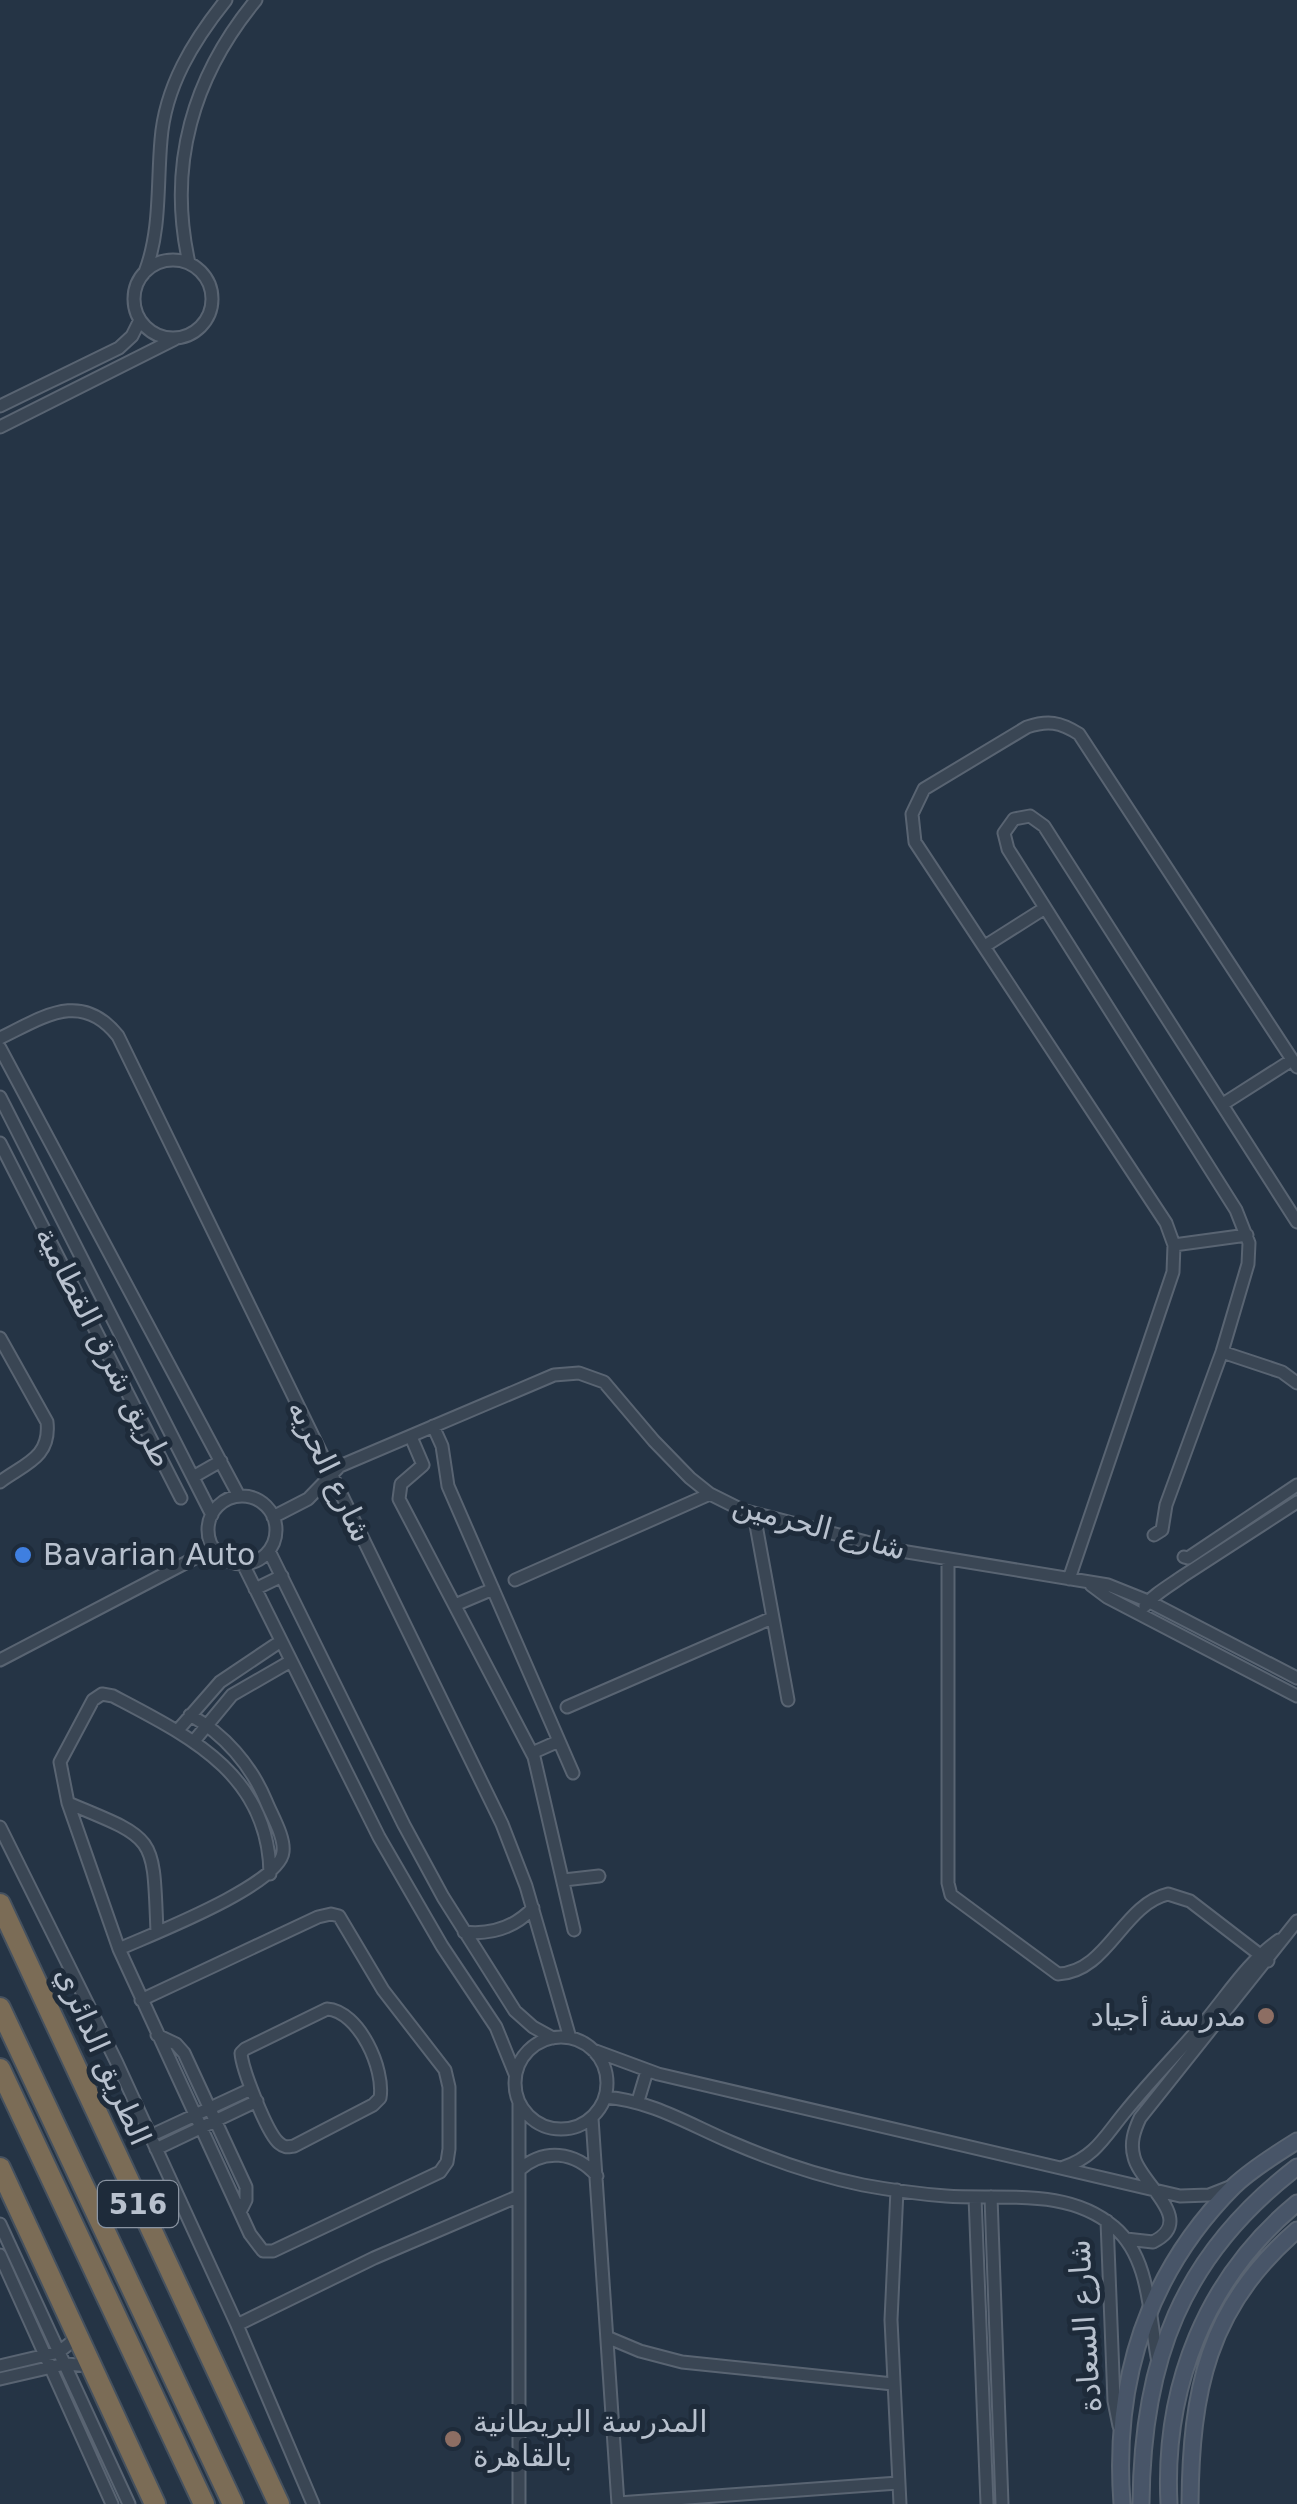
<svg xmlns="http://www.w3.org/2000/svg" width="1297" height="2504" font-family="'DejaVu Sans','Noto Sans Arabic',sans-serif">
  <rect width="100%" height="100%" fill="#253445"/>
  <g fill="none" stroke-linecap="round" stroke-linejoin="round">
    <!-- street casing -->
    <g stroke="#596472" stroke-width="15">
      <path id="street" d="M134 299a39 39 0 1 1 78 0a39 39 0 1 1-78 0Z
        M189,263C167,165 193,76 256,0
        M145,272C161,231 157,184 161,140C165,87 193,41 226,0
        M0,406L119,348L132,336L140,320
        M0,427L175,339
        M985,946L1045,908
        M0,1038C42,1018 81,989 118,1036L502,1824L526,1886L570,2038
        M0,1048L239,1496
        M0,1097L212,1515
        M1223,1104L1292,1060
        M0,1143L181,1498
        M1174,1245L1247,1235
        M0,1338L47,1422C51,1458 24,1464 0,1482
        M1222,1352L1282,1372L1297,1383
        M433,1426L442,1446L448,1486L573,1773
        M411,1437L423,1465L401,1484L399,1499L534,1757L574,1930
        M193,1477L221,1461
        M208 1530a34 34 0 1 1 68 0a34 34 0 1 1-68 0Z
        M754,1514L788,1700
        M273,1517L308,1499L340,1466L554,1375L579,1373L604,1382L654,1441L690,1478L710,1494L742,1510L901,1551L1108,1585L1148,1601L1297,1678
        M1154,1535L1162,1530L1166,1505L1222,1352L1248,1264L1249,1243L1236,1210L1008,849L1004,833L1014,819L1030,816L1044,826L1297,1222
        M269,1551L404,1825L443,1897L515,2011L533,2027L553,2038
        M1184,1557L1188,1558L1297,1485
        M948,1559V1883L951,1895L1058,1974C1108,1972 1122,1905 1168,1894L1190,1901L1268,1961
        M243,1564L379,1837L442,1946L496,2027L515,2074
        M1069,1579L1173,1272L1174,1245L1166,1223L915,842L912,814L924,789L1027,727C1048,720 1060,722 1079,734L1297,1067
        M515,1580L710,1494
        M1091,1585L1107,1597L1297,1696
        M255,1589L282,1576
        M455,1605L493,1589
        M1145,1606C1151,1596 1172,1584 1183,1576L1297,1502
        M0,1660L214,1548
        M567,1707L772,1618
        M178,1730L220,1682L281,1641
        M194,1741L232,1695L291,1661
        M532,1753L559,1741
        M68,1803C158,1840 153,1835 157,1932
        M0,1827L117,2063L237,2325L313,2504
        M564,1880L599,1876
        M464,1932C491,1935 514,1928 533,1908
        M119,1949C150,1935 280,1885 283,1852C285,1837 272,1816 266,1801C251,1765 224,1734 190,1715
        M141,2000L318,1917L331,1914L339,1916L383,1990L445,2070L449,2087V2149L447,2162L440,2172L273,2251H263L250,2234L119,1949L68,1803L60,1762L93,1700L102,1694L113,1696C189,1736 269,1774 270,1874
        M327,2009C359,2011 385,2069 380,2098L373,2105L294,2146C287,2147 285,2148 279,2143C267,2133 242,2069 241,2053L245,2049Z
        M157,2035L176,2044L184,2053L246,2187V2200L240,2212
        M515 2083a46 46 0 1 1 92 0a46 46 0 1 1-92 0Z
        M593,2050L658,2074L1180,2196L1209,2195L1232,2186
        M605,2097C653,2101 690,2125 733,2143C775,2161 819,2176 863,2185C890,2190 919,2194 946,2196C1002,2200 1068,2187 1114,2227C1151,2258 1149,2318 1158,2362
        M638,2101L647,2071
        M519,2103V2504
        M592,2118L618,2504
        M150,2136L251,2089
        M156,2149L257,2101
        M1064,2167C1095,2157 1105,2136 1125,2112C1151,2080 1180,2051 1207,2019C1230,1991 1249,1961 1279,1940
        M519,2170C544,2148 575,2151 597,2176
        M897,2190L891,2320L900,2504
        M975,2197L987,2504
        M991,2197L1002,2504
        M1107,2221L1114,2401L1119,2426
        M0,2224L129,2504
        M1126,2239L1153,2242C1198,2220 1140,2184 1134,2157C1130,2143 1134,2131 1140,2118L1297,1921
        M0,2255L112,2504
        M237,2325L374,2258L519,2196
        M609,2338L640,2351L682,2362L893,2384
        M0,2366L59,2352L79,2336
        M0,2379L65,2364L92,2366
        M618,2503L898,2483"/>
    </g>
    <!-- secondary casing -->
    <g stroke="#596472" stroke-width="19">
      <path id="secondary" d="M1122,2504C1113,2382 1146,2274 1234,2186C1252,2169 1276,2154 1297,2141
        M1141,2504C1142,2361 1181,2256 1297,2167
        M1169,2504C1163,2387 1206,2278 1297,2203
        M1190,2504C1191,2392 1207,2307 1297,2230"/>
    </g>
    <!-- highway casing -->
    <g stroke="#45515f" stroke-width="24">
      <path id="highway" d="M0,1904L279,2504
        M0,2008L233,2504
        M0,2069L204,2504
        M0,2168L155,2504"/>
    </g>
    <!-- street -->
    <use href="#street" stroke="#3a4654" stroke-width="11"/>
    <!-- secondary -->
    <use href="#secondary" stroke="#485568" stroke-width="15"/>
    <!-- highway -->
    <use href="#highway" stroke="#7b6c56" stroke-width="20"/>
  </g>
  <!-- markers -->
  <circle fill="#3f7fe0" stroke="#1e2b3a" stroke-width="4" cx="23" cy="1555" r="10"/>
  <g fill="#8d6e63" stroke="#1e2b3a" stroke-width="4">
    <circle cx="1266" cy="2016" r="10"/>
    <circle cx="453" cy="2439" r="10"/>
  </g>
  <g text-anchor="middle" stroke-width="10" stroke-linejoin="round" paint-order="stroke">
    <!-- shield labels -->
    <rect fill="#1e2b3a" stroke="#8a94a2" stroke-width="2.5" x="98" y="2181" width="80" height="46" rx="8"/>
    <g font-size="28" font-weight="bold" fill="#b8c1ce">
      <text x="138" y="2214">516</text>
    </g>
    <!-- street labels -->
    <g font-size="30" fill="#b8c1ce" stroke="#1e2b3a">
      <text transform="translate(104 1347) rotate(63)" y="10">طريق شرق القطامية</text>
      <text transform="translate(330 1471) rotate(64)" y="10">شارع الحريه</text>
      <text transform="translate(819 1527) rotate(15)" y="10">شارع الحرمين</text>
      <text transform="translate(103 2056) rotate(66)" y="10">الطريق الدائري</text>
      <text transform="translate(1085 2326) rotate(-94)" y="10">شارع السعادة</text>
    </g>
    <!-- poi labels -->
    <g font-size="30" fill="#b8c1ce" stroke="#1e2b3a" text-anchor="start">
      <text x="43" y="1565">Bavarian Auto</text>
      <text x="1246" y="2026" text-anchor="end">مدرسة أجياد</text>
      <text x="473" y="2432">المدرسة البريطانية<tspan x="473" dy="34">بالقاهرة</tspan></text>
    </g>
  </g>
</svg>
